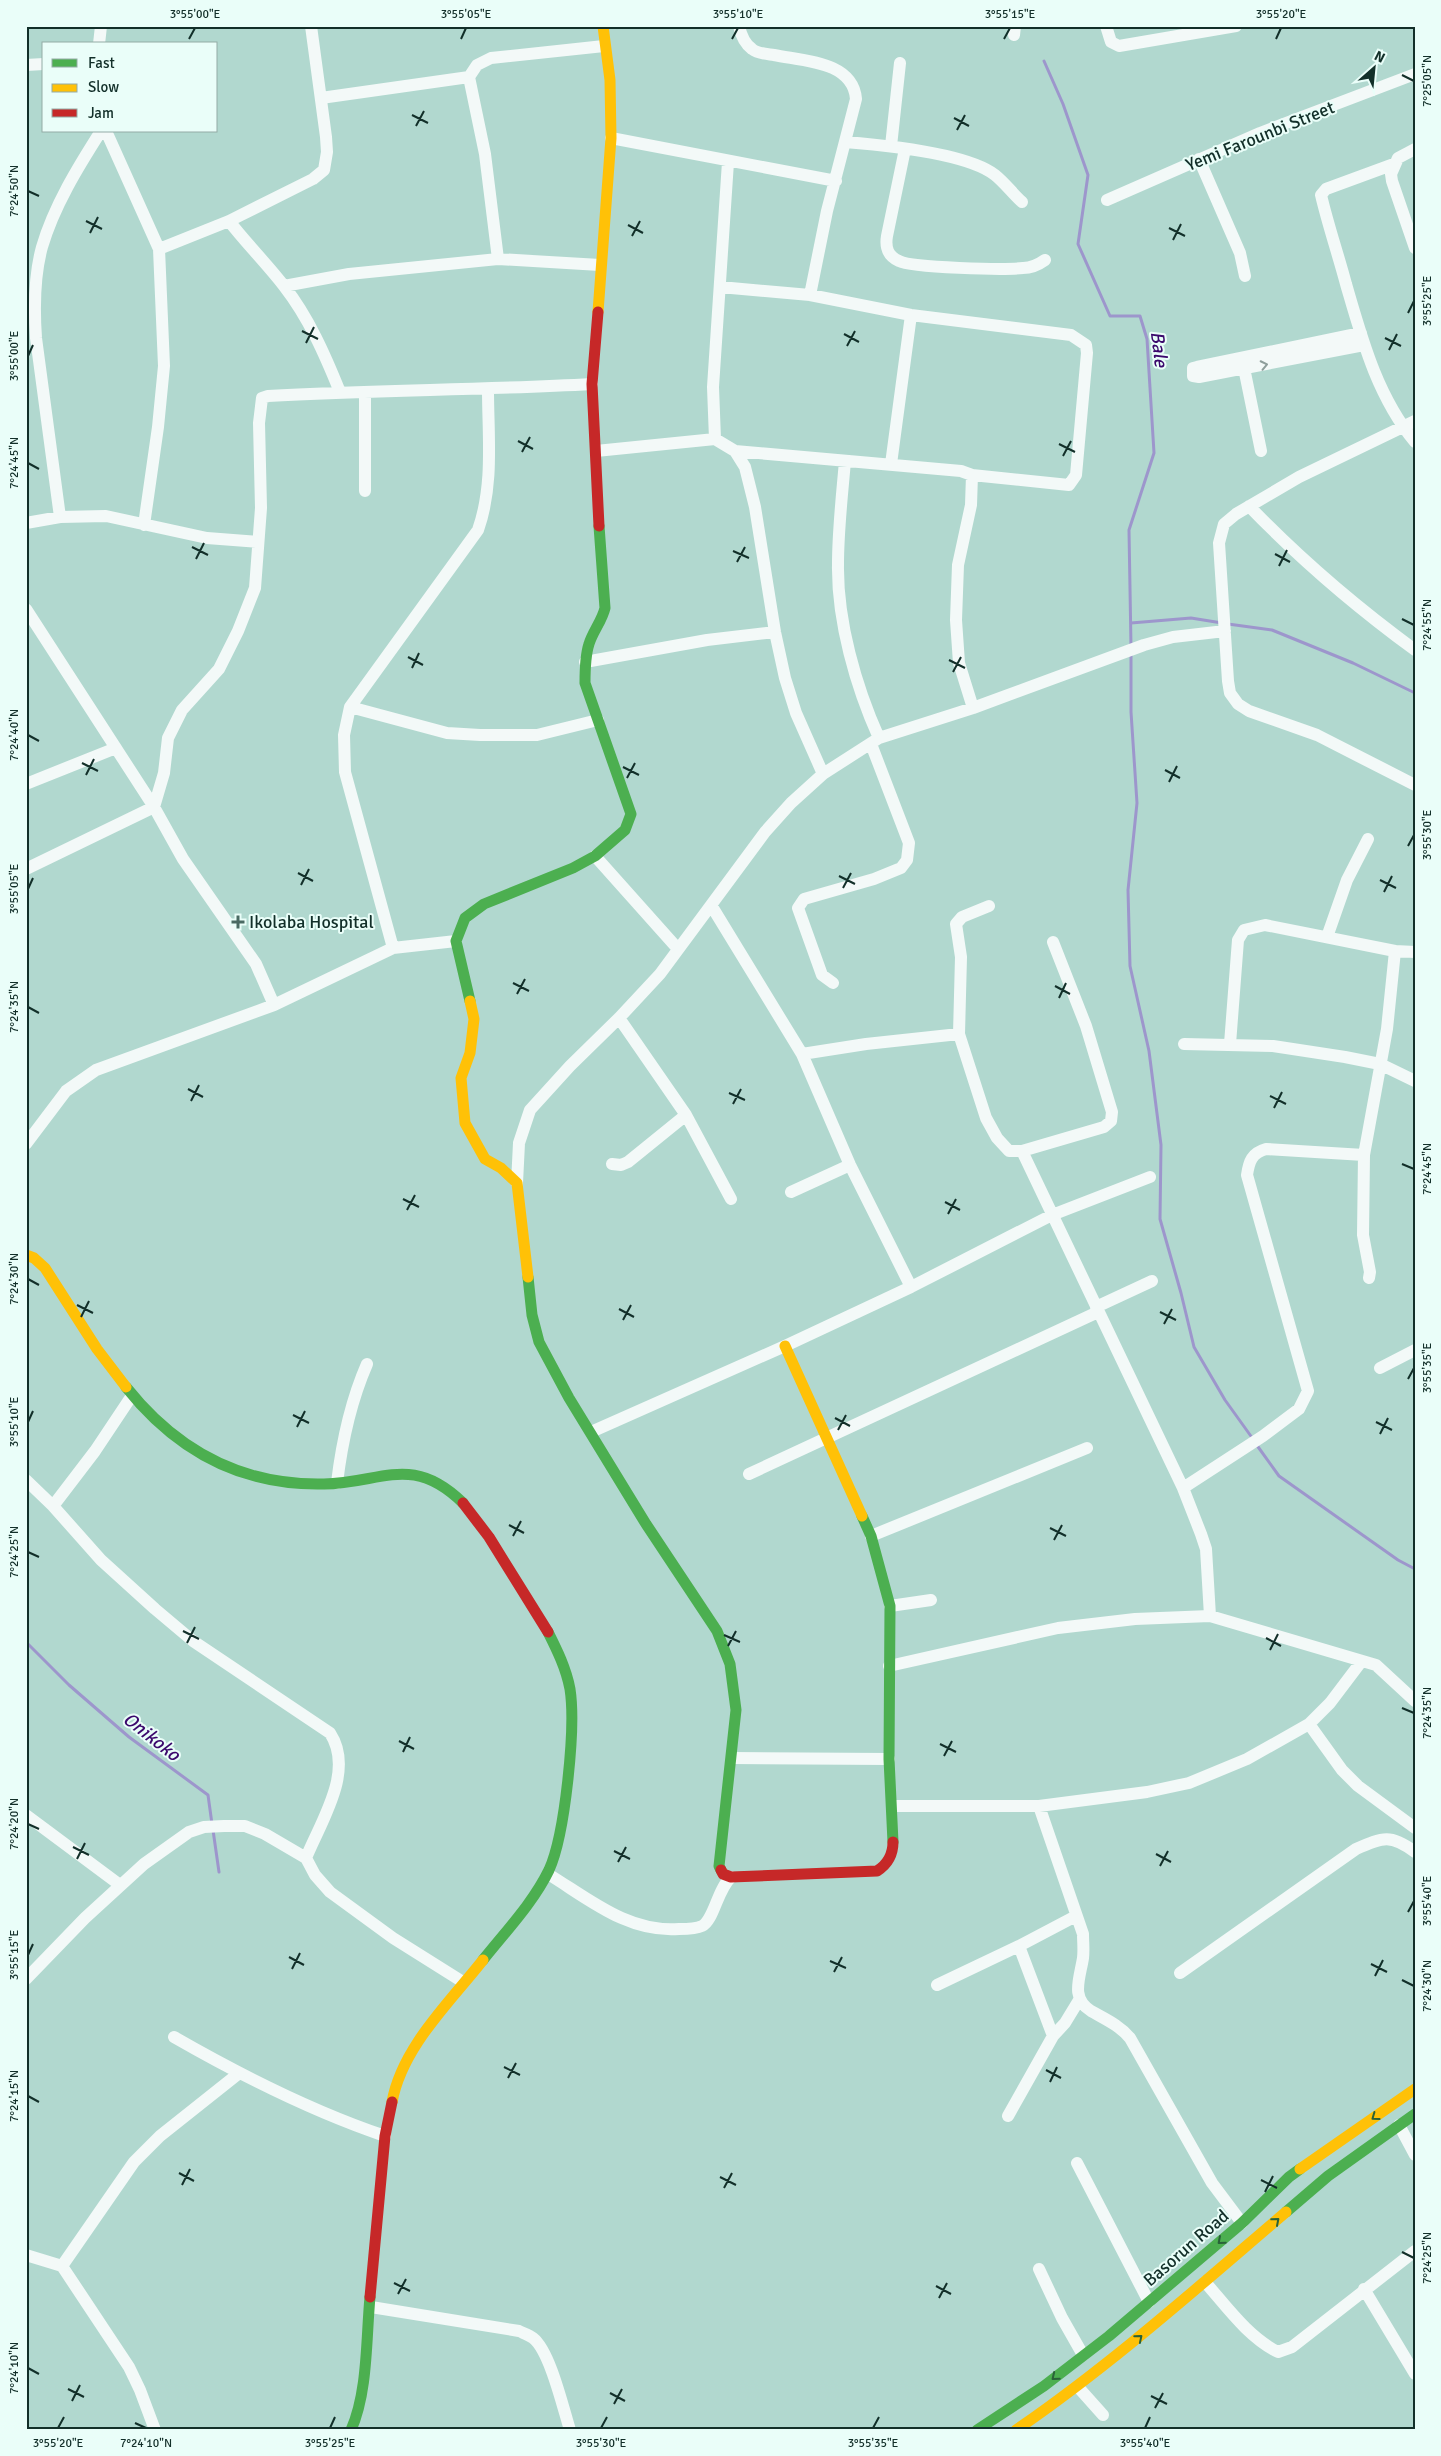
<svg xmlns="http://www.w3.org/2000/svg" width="1441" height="2456" font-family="Signika,sans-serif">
  <rect width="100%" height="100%" fill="#b1d8cf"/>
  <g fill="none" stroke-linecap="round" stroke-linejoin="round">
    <!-- stream -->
    <path stroke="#9d96cc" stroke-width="3" d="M1044,61L1063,104L1088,175L1078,244L1110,316H1140L1147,339L1154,453L1129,530L1131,647
      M1131,623L1191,618L1222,623
      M1228,624L1272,630L1353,663L1415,693
      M1131,653V712L1137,803L1128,890L1130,966L1149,1051L1161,1145L1160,1219L1181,1293L1194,1347L1225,1400L1253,1439
      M1256,1444L1279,1476L1398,1560L1415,1569
      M26,1642L69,1685L129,1737L208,1795L212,1824
      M213,1830L219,1872"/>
    <!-- street -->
    <path stroke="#f3f9f8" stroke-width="12" d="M739,26C741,35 745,44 752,49C758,54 767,54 774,55C803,61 853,61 856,99L827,211L810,295
      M1106,26L1111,42L1119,46L1236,26
      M1014,35L1015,26
      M99,44L101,26
      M26,65L44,64
      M469,77L485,154L498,259
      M321,98L469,77L477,65L491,58L604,46
      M106,131L159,249L164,366L158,427L144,525
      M611,138L836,181
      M845,142C882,145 967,153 995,175C1005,183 1013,194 1022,202
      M891,146L900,63
      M905,149L887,236C885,248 888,256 899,261C912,268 1005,270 1023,268C1032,268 1038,265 1045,260
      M1415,149L1398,158L1391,174L1392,181L1415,248
      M1199,159L1240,253L1245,276
      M728,162L713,387L715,439L735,451L745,467L755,507L775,632L785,678L796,713L823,774
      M1394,164L1326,189L1321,195C1328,225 1338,254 1346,284C1362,339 1377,396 1415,442
      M1107,200L1260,133L1415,74
      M229,221C246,243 267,264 284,286C309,318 325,355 340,392
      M159,249L229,221L313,179L324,170L327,152L326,137L311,26
      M284,286L349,274L498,259L600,265
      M720,287L810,295L911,315L1071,335L1086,345L1087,353L1076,475L1069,485L972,475L961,471L735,451
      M1361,333L1197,367L1193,368V376L1199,377L1364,345
      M1243,363L1261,451
      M365,393V491
      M1415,421L1299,477L1236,514L1224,524L1219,543L1228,681L1230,693L1238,704L1249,711L1317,735L1415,785
      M596,451L715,439
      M845,461C842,496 838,530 838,564C837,621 856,687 879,738
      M891,464L911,315
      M972,475L971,505L958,565L956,620L959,663L973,708
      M1249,506C1300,559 1355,606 1415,650
      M60,517L36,338C34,309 34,276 42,247C54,206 78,167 101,131
      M26,523L60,517L106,516L207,538L258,542
      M26,609L154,807L183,859L256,964L274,1005
      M585,662L707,640L775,632
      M350,707L447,733L480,735H537L598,720
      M26,784L116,748
      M595,856L678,949
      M26,869L154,807L164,773L168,738L182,710L219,669L238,631L255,588L261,508L259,423L262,398L268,396C376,390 484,390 592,384
      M711,905L802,1054L850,1165L911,1287
      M989,906L962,917L956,924L961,957L959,1034L986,1118L997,1138L1009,1151H1022L1183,1488L1201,1534L1206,1549L1210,1616
      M1327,937L1347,880L1368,839
      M393,948L345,772L344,735L350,707L478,530C494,485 488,436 488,390
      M1395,951L1415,952
      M833,983L822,975L798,908L804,899L874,879L901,868L907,860L909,843L871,744
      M619,1018L686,1115L731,1199
      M1184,1044L1273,1046L1345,1057L1380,1064L1415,1081
      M1230,1044L1238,940L1244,930L1265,925L1395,951L1387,1029L1364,1155L1363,1235L1370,1272L1369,1278
      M802,1054L866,1044L959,1034
      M26,1144L66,1091L96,1070L274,1005L393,948L456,941
      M1022,1151L1104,1127L1111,1121L1112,1112L1086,1026L1053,942
      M612,1164L621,1165L628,1162L686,1115
      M517,1183L519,1143L530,1110L570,1066L619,1018L660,974L765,832L791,803L823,774L879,738L973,708L1144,645L1173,637L1225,631
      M791,1192L850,1165
      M1096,1307L1152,1281
      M1380,1368L1415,1350
      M591,1432L785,1346L911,1287L1052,1215L1150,1177
      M749,1474L1098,1312
      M26,1480L53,1506L101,1560L155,1609L193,1641L330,1733C355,1771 321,1821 306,1858
      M337,1483C342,1441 350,1403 367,1364
      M1183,1488L1263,1436L1299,1409L1308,1391L1247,1175C1249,1161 1252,1153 1266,1149L1364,1155
      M53,1506L95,1451L131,1397
      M871,1536L1087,1448
      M890,1606L931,1600
      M889,1666L1058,1628L1135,1619L1210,1616L1376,1665L1415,1701
      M1309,1724L1342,1770L1358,1786L1415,1828
      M732,1758L889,1759
      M893,1806H1039L1147,1792L1189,1783L1247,1759L1309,1724L1330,1703L1361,1662
      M1039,1806L1083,1934C1083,1942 1084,1950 1083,1958C1080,1978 1070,1998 1091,2011C1105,2019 1119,2025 1130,2038L1212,2183L1242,2223
      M26,1815L120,1885
      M548,1874C589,1899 628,1933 679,1929C686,1929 696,1929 702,1926C714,1920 717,1890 731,1877
      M1019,1946L1053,2036
      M1180,1973L1356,1849C1383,1837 1391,1834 1415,1852
      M26,1979L85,1918L144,1864L189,1832L204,1827L224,1826H245L265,1834L306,1858L315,1875L330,1892L393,1938L463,1982
      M937,1985L1019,1946L1076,1916
      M174,2037C242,2076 311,2111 385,2136
      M1008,2116L1053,2036L1065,2023L1079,2000
      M1399,2125L1415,2155
      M1077,2163L1149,2302
      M26,2255L62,2266L129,2367L140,2390L155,2430
      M62,2266L134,2162L160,2136L238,2074
      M1039,2269L1062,2318L1083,2355
      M1205,2282C1227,2307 1248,2337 1278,2352L1292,2347L1415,2251
      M1364,2289L1415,2374
      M371,2307L519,2331C523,2333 529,2335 533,2338C550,2351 563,2408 570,2430
      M1078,2387L1103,2415"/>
    <!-- fast -->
    <path stroke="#4caf50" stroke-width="11" d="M470,1001L456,941L465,918L484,904L573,868L595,856L625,830L631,814L585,683C585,670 585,656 589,644C593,631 602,621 605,608L599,526
      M528,1277L532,1315L539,1342L569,1398L646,1524L717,1631L730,1664L736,1710L719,1866L721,1870
      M126,1387C176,1450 241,1486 324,1484C382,1483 412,1453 463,1503
      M862,1516L871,1536L890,1606L889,1759L893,1842
      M483,1960C506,1931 533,1903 549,1870C565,1835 576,1728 570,1689C566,1668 557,1650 548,1632
      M1286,2212L1328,2176L1415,2114
      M351,2430C368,2392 366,2339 370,2297
      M977,2430L1044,2386L1109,2336L1242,2223L1289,2177L1300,2169"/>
    <!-- slow -->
    <path stroke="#ffc107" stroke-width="11" d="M598,312L611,138L610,80L603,26
      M470,1001L474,1019L470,1053L461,1078L465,1123L485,1159L501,1168L517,1183L528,1277
      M26,1255L34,1258L45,1268L97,1349L126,1387
      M785,1346L862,1516
      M392,2102C402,2047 450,2002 483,1960
      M1300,2169L1415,2089
      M1016,2430C1112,2364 1198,2287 1286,2212"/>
    <!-- jam -->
    <path stroke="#c62828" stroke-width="11" d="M598,312L592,384L599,526
      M463,1503L489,1537L548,1632
      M721,1870L723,1874L731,1877L877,1871C888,1864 893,1855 893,1842
      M370,2297L385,2136L392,2102"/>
  </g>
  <!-- one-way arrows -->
  <defs><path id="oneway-chevron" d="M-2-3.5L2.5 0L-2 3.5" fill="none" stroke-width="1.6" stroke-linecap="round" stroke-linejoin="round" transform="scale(1.25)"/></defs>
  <use stroke="#8e9e9b" href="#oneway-chevron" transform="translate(1264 365) rotate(-12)"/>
  <g stroke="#296239">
    <use href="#oneway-chevron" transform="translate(1375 2117) rotate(144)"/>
    <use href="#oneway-chevron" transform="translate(1276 2221) rotate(-41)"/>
    <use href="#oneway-chevron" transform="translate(1221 2241) rotate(139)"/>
    <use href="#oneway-chevron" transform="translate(1139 2338) rotate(-40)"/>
    <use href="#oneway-chevron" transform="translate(1055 2377) rotate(141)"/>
  </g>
  <!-- ticks -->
  <path fill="none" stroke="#122f29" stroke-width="2" d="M189,39L195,28M461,39L466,28M732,39L738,28M1004,39L1010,28M1276,39L1281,28M1402,75L1414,81M412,115L428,123M954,118L969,126M416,126L424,111M957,130L965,115M28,191L39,196M86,221L102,229M628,225L643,233M1169,228L1185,236M90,233L98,217M632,236L640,221M1173,240L1181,224M1408,313L1414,301M302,331L318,339M844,334L859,342M1385,338L1401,346M306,343L314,327M847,346L855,331M1389,350L1397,334M28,356L33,345M518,441L533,449M1059,444L1075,452M522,452L530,437M1063,456L1071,441M28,463L39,469M192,547L208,555M733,551L749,558M1275,554L1290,562M196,559L204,543M737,562L745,547M1279,566L1287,550M1402,619L1414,625M408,657L423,665M949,660L965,668M412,668L419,653M953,672L961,657M28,735L39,741M82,763L98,771M623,767L639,775M1165,770L1180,778M86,775L94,759M627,778L635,763M1169,782L1177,766M1408,846L1414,835M298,873L313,881M839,876L855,884M1380,880L1396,888M301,885L309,869M843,888L851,873M28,889L33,878M1384,892L1392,876M513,983L529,991M1055,986L1070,994M517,994L525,979M1059,998L1066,983M28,1007L39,1013M188,1089L203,1097M729,1093L745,1100M1270,1096L1286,1104M191,1101L199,1085M733,1104L741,1089M1274,1108L1282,1092M1402,1164L1414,1169M403,1199L419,1207M945,1202L960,1210M407,1210L415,1195M948,1214L956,1199M28,1279L39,1285M77,1305L93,1313M619,1309L634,1317M1160,1312L1176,1320M81,1317L89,1301M623,1320L631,1305M1164,1324L1172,1309M1408,1379L1414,1368M293,1415L309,1423M835,1418L850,1426M28,1422L33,1411M1376,1422L1392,1430M297,1427L305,1411M838,1430L846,1415M1380,1434L1388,1418M509,1525L524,1533M1050,1528L1066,1536M513,1536L521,1521M1054,1540L1062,1525M28,1552L39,1557M183,1631L199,1639M724,1635L740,1642M1266,1638L1281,1646M187,1643L195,1627M728,1646L736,1631M1270,1650L1278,1634M1402,1708L1414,1713M399,1741L414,1749M940,1744L956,1752M403,1752L410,1737M944,1756L952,1741M28,1824L39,1829M73,1847L89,1855M614,1851L630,1859M1156,1854L1171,1862M77,1859L85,1843M618,1862L626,1847M1160,1866L1168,1851M1408,1912L1414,1901M28,1955L33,1944M289,1957L304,1965M830,1961L846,1968M1371,1964L1387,1972M292,1969L300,1953M834,1972L842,1957M1375,1976L1383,1960M1402,1980L1414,1986M504,2067L520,2075M1046,2070L1061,2078M508,2078L516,2063M1050,2082L1057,2067M28,2096L39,2102M179,2173L194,2181M720,2177L736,2185M1261,2180L1277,2188M182,2185L190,2169M724,2188L732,2173M1265,2192L1273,2176M1402,2252L1414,2258M394,2283L410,2291M936,2286L951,2294M398,2294L406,2279M939,2298L947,2283M28,2368L39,2374M68,2389L84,2397M610,2393L625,2401M1151,2396L1167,2404M72,2401L80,2385M614,2404L622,2389M1155,2408L1163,2393M135,2423L146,2428M58,2428L64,2417M330,2428L335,2417M601,2428L607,2417M873,2428L879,2417M1145,2428L1150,2417"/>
  <!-- markers -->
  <path fill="#4a6a63" stroke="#eafef9" stroke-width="2" d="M235.5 914.5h5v5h5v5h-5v5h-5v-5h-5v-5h5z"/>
  <g text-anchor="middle" stroke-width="4" stroke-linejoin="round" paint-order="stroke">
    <!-- street labels -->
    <g font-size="18" fill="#122f29" stroke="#eafef9">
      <text transform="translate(1260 136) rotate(-22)" y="6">Yemi Farounbi Street</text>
      <text transform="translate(1186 2248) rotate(-41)" y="6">Basorun Road</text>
    </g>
    <!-- poi labels -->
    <g font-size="18" fill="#122f29" stroke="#eafef9" text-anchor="start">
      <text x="249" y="928">Ikolaba Hospital</text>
    </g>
    <!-- water labels -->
    <g font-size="19" font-style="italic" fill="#3b086c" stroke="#eafef9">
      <text transform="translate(1160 349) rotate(83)" y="7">Bale</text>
      <text transform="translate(152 1736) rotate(38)" y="7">Onikoko</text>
    </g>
  </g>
  <!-- border -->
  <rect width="1441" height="2456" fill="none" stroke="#eafef9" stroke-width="55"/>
  <!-- legend -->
  <rect x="42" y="42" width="175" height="90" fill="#eafef9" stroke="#94aba6"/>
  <rect x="52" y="59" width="25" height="8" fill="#4caf50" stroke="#94aba6"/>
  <text x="88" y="68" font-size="15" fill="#122f29">Fast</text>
  <rect x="52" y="84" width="25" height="8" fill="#ffc107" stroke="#94aba6"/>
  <text x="88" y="92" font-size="15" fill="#122f29">Slow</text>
  <rect x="52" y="109" width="25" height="8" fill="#c62828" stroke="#94aba6"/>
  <text x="88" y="118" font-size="15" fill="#122f29">Jam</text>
  <!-- north arrow -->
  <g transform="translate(1374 68) rotate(27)" stroke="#eafef9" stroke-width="4" paint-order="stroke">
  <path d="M0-4L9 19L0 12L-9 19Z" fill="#122f29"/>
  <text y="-8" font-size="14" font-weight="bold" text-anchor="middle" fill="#122f29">N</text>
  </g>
  <rect x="28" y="28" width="1386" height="2400" fill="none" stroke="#122f29" stroke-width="2"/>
  <g font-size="12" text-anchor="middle" fill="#122f29">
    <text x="195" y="18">3°55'00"E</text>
    <text x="466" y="18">3°55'05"E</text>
    <text x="738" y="18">3°55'10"E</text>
    <text x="1010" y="18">3°55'15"E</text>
    <text x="1281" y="18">3°55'20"E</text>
    <text transform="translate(1427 81) rotate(-90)" y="4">7°25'05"N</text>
    <text transform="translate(14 191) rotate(-90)" y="4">7°24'50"N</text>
    <text transform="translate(1427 301) rotate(-90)" y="4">3°55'25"E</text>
    <text transform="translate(14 356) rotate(-90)" y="4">3°55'00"E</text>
    <text transform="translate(14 463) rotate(-90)" y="4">7°24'45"N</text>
    <text transform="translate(1427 625) rotate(-90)" y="4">7°24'55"N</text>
    <text transform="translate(14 735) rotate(-90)" y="4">7°24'40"N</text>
    <text transform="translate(1427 835) rotate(-90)" y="4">3°55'30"E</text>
    <text transform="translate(14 889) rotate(-90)" y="4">3°55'05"E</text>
    <text transform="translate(14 1007) rotate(-90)" y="4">7°24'35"N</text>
    <text transform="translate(1427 1169) rotate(-90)" y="4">7°24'45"N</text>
    <text transform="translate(14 1279) rotate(-90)" y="4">7°24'30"N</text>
    <text transform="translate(1427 1368) rotate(-90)" y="4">3°55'35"E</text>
    <text transform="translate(14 1422) rotate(-90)" y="4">3°55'10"E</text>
    <text transform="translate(14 1552) rotate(-90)" y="4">7°24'25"N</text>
    <text transform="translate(1427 1713) rotate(-90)" y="4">7°24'35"N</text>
    <text transform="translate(14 1824) rotate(-90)" y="4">7°24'20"N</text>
    <text transform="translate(1427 1901) rotate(-90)" y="4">3°55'40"E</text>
    <text transform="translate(14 1955) rotate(-90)" y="4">3°55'15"E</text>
    <text transform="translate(1427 1986) rotate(-90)" y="4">7°24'30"N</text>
    <text transform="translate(14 2096) rotate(-90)" y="4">7°24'15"N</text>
    <text transform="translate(1427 2258) rotate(-90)" y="4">7°24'25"N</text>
    <text transform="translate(14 2368) rotate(-90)" y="4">7°24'10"N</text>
    <text x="58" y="2447">3°55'20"E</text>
    <text x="146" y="2447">7°24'10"N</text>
    <text x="330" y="2447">3°55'25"E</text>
    <text x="601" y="2447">3°55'30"E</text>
    <text x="873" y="2447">3°55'35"E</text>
    <text x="1145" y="2447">3°55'40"E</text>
  </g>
</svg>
